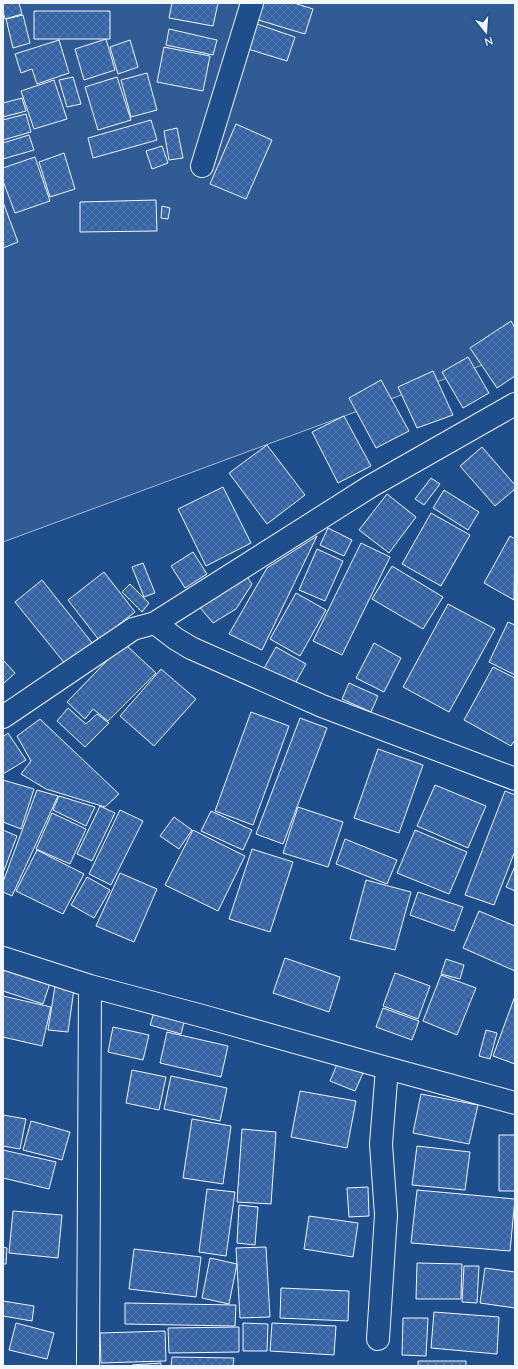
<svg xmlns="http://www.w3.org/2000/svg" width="518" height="1369" font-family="Quicksand,sans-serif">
  <defs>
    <pattern id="building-cross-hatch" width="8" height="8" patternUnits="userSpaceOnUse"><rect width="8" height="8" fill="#3563a3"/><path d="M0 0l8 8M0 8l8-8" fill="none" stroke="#537ab1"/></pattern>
  </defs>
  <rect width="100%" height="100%" fill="#1f4e8c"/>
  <!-- built -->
  <path fill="#305b95" stroke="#a8bbd7" d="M3,3H515V353L3,542Z"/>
  <!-- building -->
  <path fill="url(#building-cross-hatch)" stroke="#f2f6ff" d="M3,3H19L22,14L5,19L3,12Z
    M172,3H218L213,26L169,18Z
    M260,3H294L313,9L305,34L255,19Z
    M34,11H110V39H34Z
    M23,15L30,43L13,48L6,19Z
    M257,24L295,37L287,61L248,49Z
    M169,29L217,40L213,55L166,45Z
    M106,39L115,70L84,80L75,49Z
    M59,40L69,73L37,84L32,69L21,73L15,54Z
    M130,40L138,67L118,74L110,47Z
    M164,47L210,56L203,91L157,82Z
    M147,73L157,110L131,117L121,80Z
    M73,77L81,104L67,107L59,80Z
    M117,77L131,120L98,130L85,87Z
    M54,80L67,119L34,129L21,91Z
    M22,98L26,111L3,117V103Z
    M26,114L31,132L3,140V120Z
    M151,120L157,140L93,158L88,138Z
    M236,124L272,140L246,199L210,184Z
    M177,128L183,158L169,160L164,131Z
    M29,135L34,150L3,159V143Z
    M162,146L168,163L152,169L146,151Z
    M64,153L75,189L50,197L39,162Z
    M35,157L50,201L15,213L3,181V168Z
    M156,200L157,231L80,232V202Z
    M3,202L18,242L3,248Z
    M162,206L170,208L168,219L161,218Z
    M511,321L515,328V376L497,388L470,348Z
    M468,357L489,393L463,408L442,372Z
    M433,371L453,415L417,428L398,387Z
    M381,380L409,431L376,448L349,398Z
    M344,416L371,466L338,483L312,432Z
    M267,445L305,495L267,524L229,473Z
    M482,447L515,485V489L495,506L460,466Z
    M431,478L440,484L424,505L415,499Z
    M223,487L251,543L206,566L178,509Z
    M444,490L479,512L468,530L433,508Z
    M387,494L416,517L389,553L359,530Z
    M431,513L470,535L441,586L402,564Z
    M328,528L352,540L344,556L320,545Z
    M317,536L262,650L229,634L267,568Z
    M510,536L515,539L514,600L484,583Z
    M361,543L390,557L342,655L313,641Z
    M317,549L343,561L325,601L299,590Z
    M193,552L207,574L185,588L171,566Z
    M143,563L155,593L144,597L132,567Z
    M392,566L443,597L423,629L372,599Z
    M104,572L135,612L99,640L68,600Z
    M245,574L252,584L236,609L213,623L197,604Z
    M42,580L93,644L66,665L15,602Z
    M130,584L149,603L142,612L122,592Z
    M296,593L326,610L300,656L270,639Z
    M448,604L495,629L449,712L403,687Z
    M508,622L515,625V675L489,662Z
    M124,643L156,673L108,721L93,709L85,719L67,702Z
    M374,643L401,658L384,692L356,678Z
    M276,647L306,664L292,689L262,672Z
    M3,660L15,673L3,684Z
    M493,667L515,678V740L511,746L464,720Z
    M161,669L196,699L154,746L120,716Z
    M349,683L378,696L371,712L342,699Z
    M68,708L86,724L97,714L109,723L85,747L57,721Z
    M251,712L289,726L253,825L215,811Z
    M300,718L327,728L283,844L256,834Z
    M40,719L119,794L105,807L46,789L21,774L31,761L17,736Z
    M8,733L26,760L3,774V737Z
    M378,749L423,765L399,833L354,818Z
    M3,780L34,789L21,829L3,822Z
    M435,785L486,806L468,848L417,826Z
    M37,790L58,796L12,896L3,892V882Z
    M505,791L515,795V851L494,905L465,895Z
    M59,796L95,807L86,826L53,810Z
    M100,806L115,813L92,861L77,854Z
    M298,807L343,822L328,867L283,853Z
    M120,810L143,821L111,885L89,874Z
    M211,811L252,830L243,850L201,831Z
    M52,813L86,829L70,864L36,849Z
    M174,817L192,830L179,849L160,836Z
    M3,830L17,836L3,873Z
    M193,830L245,856L218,911L165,885Z
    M415,830L467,852L449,894L397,873Z
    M345,839L397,860L387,884L336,864Z
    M252,849L293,862L270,932L229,919Z
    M37,850L84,874L63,914L16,891Z
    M515,866V891L506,887Z
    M120,873L157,889L134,942L96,926Z
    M87,877L110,890L94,918L71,905Z
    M366,880L411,892L395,950L350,939Z
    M418,892L463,907L454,931L410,915Z
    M479,911L515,926V971L463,948Z
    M285,958L340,977L329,1012L273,993Z
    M446,959L464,965L460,979L441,974Z
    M3,968L50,983L43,1004L3,991Z
    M395,973L430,986L418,1019L383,1006Z
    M441,975L476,988L457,1035L423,1021Z
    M55,986L74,989L68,1032L48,1030Z
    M3,996L51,1007L42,1046L3,1037Z
    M515,996V1064L493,1056Z
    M156,1006L186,1014L181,1034L150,1025Z
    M383,1008L419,1021L412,1040L376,1027Z
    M113,1027L149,1035L143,1060L108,1052Z
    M486,1030L497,1033L490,1059L479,1056Z
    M167,1032L228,1046L221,1077L160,1063Z
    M338,1062L363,1073L355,1091L330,1081Z
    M132,1070L166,1077L159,1110L126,1103Z
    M171,1076L227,1088L220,1121L164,1109Z
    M300,1091L356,1101L347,1148L291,1137Z
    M421,1094L478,1105L469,1144L413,1133Z
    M3,1115L26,1119L20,1149L3,1146Z
    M192,1119L231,1126L223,1184L183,1178Z
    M31,1121L70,1132L62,1160L23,1150Z
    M242,1129L276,1132L271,1204L237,1202Z
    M499,1135H515V1191H499Z
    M417,1146L470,1152L465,1190L412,1185Z
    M3,1150L56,1162L49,1189L3,1178Z
    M368,1187L369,1216L349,1217L347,1188Z
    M207,1189L235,1192L226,1256L199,1252Z
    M417,1190L515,1199L510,1251L411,1243Z
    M239,1205L258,1207L255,1245L237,1243Z
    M13,1211L62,1215L58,1258L9,1253Z
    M309,1216L358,1223L353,1257L304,1249Z
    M3,1247L7,1248L6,1264H3Z
    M266,1247L270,1317L240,1318L236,1248Z
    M134,1249L201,1257L196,1297L129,1289Z
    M210,1258L237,1264L229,1304L202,1298Z
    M417,1263L462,1264L461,1299H416Z
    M464,1266H479L477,1303L462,1302Z
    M485,1268L515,1272V1308L480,1303Z
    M281,1288L349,1291L348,1321L280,1318Z
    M3,1301L34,1306L32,1321L3,1316Z
    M125,1303L236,1305L235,1326L125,1324Z
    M434,1312L499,1317L497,1354L431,1348Z
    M403,1318H428L426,1356L402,1355Z
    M16,1323L54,1333L47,1359L9,1350Z
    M243,1323L268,1324L267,1351H243Z
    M272,1323L336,1326L334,1355L270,1351Z
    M239,1327V1352L169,1353L168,1328Z
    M165,1331L166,1361L101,1363L100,1333Z
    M172,1357L234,1358L233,1366H171Z
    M418,1361H466V1366H418Z
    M161,1363V1366H132V1365Z"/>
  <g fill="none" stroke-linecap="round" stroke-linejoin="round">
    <!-- minor casing -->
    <g stroke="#f2f6ff" stroke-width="24">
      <path id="minor" d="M202,166L252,3
        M155,623L176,639L191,648L322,706L515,779
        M3,717L133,629L155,623L371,486L515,404
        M3,958L90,986L206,1017L387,1068L515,1103
        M378,1339L386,1215L381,1144L387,1068
        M88,1366L90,986"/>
    </g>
    <!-- minor -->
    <use href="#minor" stroke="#1f4e8c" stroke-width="22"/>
  </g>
  <!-- border -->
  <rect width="518" height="1369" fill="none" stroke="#f2f6ff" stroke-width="8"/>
  <!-- north arrow -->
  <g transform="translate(486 32) rotate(163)" stroke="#1f4e8c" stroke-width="3" paint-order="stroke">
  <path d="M0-3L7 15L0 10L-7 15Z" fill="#f2f6ff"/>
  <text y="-6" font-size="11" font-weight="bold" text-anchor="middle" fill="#f2f6ff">N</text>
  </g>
</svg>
